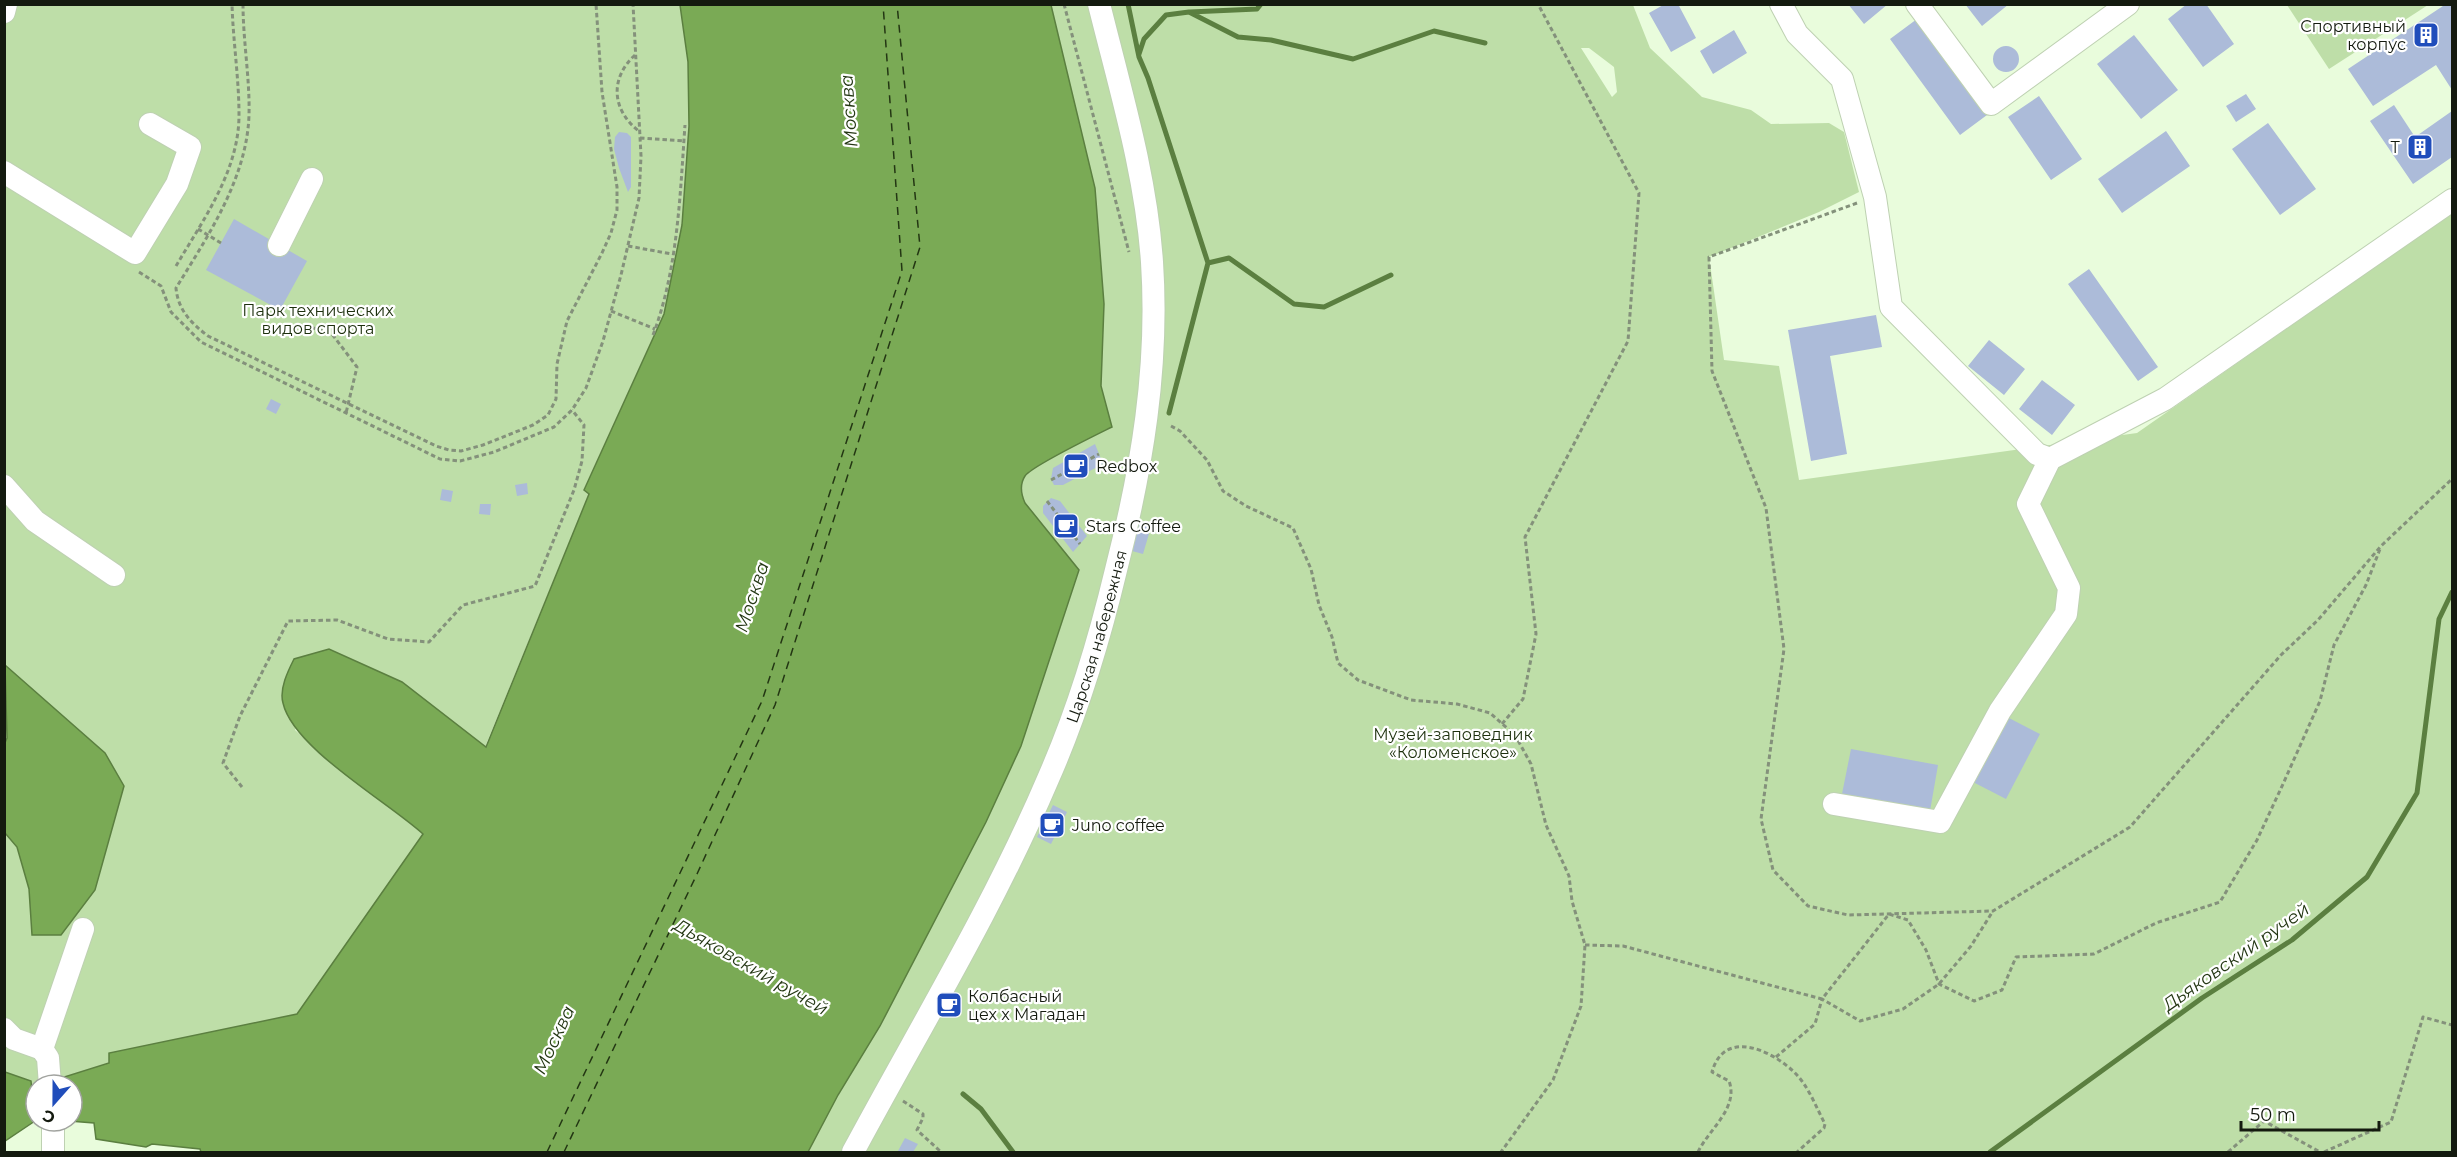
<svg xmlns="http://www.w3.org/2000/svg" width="2457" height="1157" font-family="Montserrat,sans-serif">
  <rect width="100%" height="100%" fill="#e9fcdc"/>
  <!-- green -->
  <path fill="#bedea8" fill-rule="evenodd" d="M5,5H680L688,62L689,126L682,225L664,314L584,489L589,494L485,747L402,682L329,649L295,730L325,757L424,834L297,1014L109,1053V1063L61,1078V1085H36V1121H49H35L31,1081L5,1072Z
    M1051,5H1633L1650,48L1702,97L1751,110L1771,124L1829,123L1844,132L1859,192L1819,212L1709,257L1724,360L1779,366L1799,480L2137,433L2452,213V1152H808L838,1095L880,1026L986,822L1021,746L1079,570L1025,503C1021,494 1019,485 1025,476C1032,466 1096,435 1112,427L1101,386L1104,304L1095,188ZM1581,48H1589L1614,67L1617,92L1612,97Z
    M2287,5H2428L2329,69Z"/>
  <!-- water -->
  <path fill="#7aaa55" stroke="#5b7f40" stroke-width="1.5" d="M680,5H1051L1095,188L1104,304L1101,386L1112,427C1096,435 1032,466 1025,476C1019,485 1021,494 1025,503L1079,570L1021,746L986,822L880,1026L838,1095L808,1152H201L200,1149L152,1144L146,1147L96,1139L94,1123L69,1121H72V1085H61V1078L109,1063V1053L297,1014L423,834C388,802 293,748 283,703C279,689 288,671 294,659L329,649L402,682L486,747L589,494L584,490L664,314L682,225L689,126L688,62Z
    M5,665L105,753L124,786L95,890L61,935H32L29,889L17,847L5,833L4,745L7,738Z
    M5,1072L31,1081L35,1121L5,1141Z"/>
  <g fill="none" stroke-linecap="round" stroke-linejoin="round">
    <!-- stream -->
    <path stroke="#5b7f40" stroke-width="5" d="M1128,4L1139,57L1148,78L1208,263L1169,413
      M1190,12L1257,9L1261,4
      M1139,54L1144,39L1166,15L1189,12L1238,37L1271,40L1353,59L1434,31L1485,43
      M1208,263L1229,258L1294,304L1324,307L1391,275
      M963,1094L981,1109L1013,1152
      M1990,1152L2202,998L2292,940L2367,877L2417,793L2439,619L2452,592"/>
    <!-- ferry -->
    <path stroke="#233613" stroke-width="1.5" stroke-dasharray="8 6" stroke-linecap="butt" d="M547,1152L762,701L902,271L883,4
      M564,1152L697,874L775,705L920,247L897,4"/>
  </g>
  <!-- building -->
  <path fill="#acbbd9" d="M1665,4H1678L1696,38L1671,52L1649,13Z
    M1848,4H1888L1864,24Z
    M1965,4H2009L1982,26Z
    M2187,4H2206L2234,44L2203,67L2168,19Z
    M2446,4H2452V90L2436,65L2373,106L2348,69Z
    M1917,19L1987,115L1960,135L1890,39Z
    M1734,30L1747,53L1713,74L1700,51Z
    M2134,35L2178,90L2141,119L2097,64Z
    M1993 59a13 13 0 1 1 26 0a13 13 0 1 1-26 0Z
    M2246,94L2256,109L2236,122L2226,106Z
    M2039,96L2082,159L2051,180L2008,117Z
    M2394,105L2415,137L2452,111V157L2413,184L2370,121Z
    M2268,123L2316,189L2280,215L2232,149Z
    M2166,131L2190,166L2122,213L2098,179Z
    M619,132L627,133L631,137V187L628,192L619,168L614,149L615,137Z
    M234,219L307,261L280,310L206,270Z
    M2089,269L2158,367L2138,381L2068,284Z
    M1876,315L1882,347L1830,356L1847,454L1811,461L1788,330Z
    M1989,340L2025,369L2004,395L1968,366Z
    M2042,380L2075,405L2052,435L2019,409Z
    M271,399L281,404L276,414L266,409Z
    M1095,444L1103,464L1063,485H1054L1051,479L1053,468Z
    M527,483L528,494L517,496L515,485Z
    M442,489L453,491L451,502L440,500Z
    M1051,498L1060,501L1087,536L1073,552L1043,513V506Z
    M480,504H491L490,515L479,514Z
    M1139,524L1151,527L1143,554L1132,551Z
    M2007,717L2040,734L2006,799L1973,782Z
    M1851,749L1938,765L1930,811L1842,794Z
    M1053,805L1067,812L1051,844L1037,837Z
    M950,995L957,999L948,1015L942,1011Z
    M905,1138L918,1144L913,1152L898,1151Z"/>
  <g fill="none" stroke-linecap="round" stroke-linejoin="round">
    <!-- minor casing -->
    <g stroke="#bed1b2" stroke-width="24">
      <g id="minor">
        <path d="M1781,4L1797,34L1842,79L1875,197L1891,307L2037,454L2050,459"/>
        <path d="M1917,4L1991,104L2128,4"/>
        <path d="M4,12L6,4"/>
        <path d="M4,172L135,253L177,184L190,147L150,124"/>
        <path d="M279,245L312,179"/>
        <path d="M4,486L35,521L114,575"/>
        <path d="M1834,804L1940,822L2000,711L2066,614L2069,588L2028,504L2050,459L2165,399L2452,200"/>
        <path d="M4,1029L14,1039L42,1049"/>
        <path d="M50,1085L48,1058L42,1049L83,929"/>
        <path d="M53,1121V1152"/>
        <path id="s1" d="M853,1152C919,1029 993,908 1048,779C1078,711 1099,641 1116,570C1142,468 1159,367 1152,262C1146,174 1120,89 1099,4"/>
      </g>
    </g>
    <!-- path -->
    <path stroke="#84917b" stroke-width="3" stroke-dasharray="4.5 3" stroke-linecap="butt" d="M243,4C243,41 250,79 249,115C247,178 208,236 176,288C178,310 191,323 208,336L436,446L449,450L461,451L483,445L533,425L548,415L556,399L557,364L567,321L602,253L611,233L617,210V187L602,92L596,4
      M1064,4L1129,252
      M635,55C609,79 612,111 640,132
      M640,138L684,141
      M1857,203L1709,257L1712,371L1766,508L1784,649L1761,819L1773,870L1808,906L1848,915L1993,911L2130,827L2281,655L2318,620L2381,546L2452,479
      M198,229L221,243
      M628,246L672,254
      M176,266C203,220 239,171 239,115C239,78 233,41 232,4
      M139,272L161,286L171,312L201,342L440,459L460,461L494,452L554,427L572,410L586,388L603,341L621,275L639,198L641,156L633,4
      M611,311L655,329
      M304,325L332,334L357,367L346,413
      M653,335C678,269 680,195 685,125
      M1171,426L1180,431L1207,460L1223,491L1246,506L1293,528L1311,569L1319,605L1332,637L1338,663L1358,680L1411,700L1457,704L1490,713L1515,735L1531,764L1546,825L1569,876L1572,901L1585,945L1581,1006L1553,1080L1501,1152
      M1051,480L1099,454
      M1047,501L1080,544
      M1502,724L1523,699L1536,634L1525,537L1628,341L1639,193L1538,4
      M242,787L223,763L240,716L288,621L337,620L388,639L429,642L463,605L535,586L574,490L582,461L584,425L572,410
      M1585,945L1623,946L1822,999L1889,914L1908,920L1926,950L1939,984L1974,1001L2002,990L2016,957L2094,954L2156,923L2220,902L2257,840L2283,784L2320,701L2334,645L2366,585L2380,549
      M1776,1057L1815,1024L1822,999L1860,1021L1903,1009L1939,984L1971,946L1993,911
      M903,1101L923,1114V1118L917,1130L941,1152
      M1698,1152C1709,1129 1739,1108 1729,1081L1712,1072C1724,1029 1770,1049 1794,1072C1808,1085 1816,1107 1825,1124L1824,1128L1797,1152
      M2228,1152L2264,1121L2320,1152
      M2324,1152L2391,1122L2423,1017L2452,1025"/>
    <!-- minor -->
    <use href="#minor" stroke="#fff" stroke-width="22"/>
  </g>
  <!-- icons -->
  <defs>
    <g id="building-square" transform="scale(1.35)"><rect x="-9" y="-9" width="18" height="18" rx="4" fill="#204dbb" stroke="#fff"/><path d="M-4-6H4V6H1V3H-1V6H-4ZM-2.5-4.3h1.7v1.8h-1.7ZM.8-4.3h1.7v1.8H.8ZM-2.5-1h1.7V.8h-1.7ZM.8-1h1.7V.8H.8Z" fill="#fff"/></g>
    <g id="cafe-square" transform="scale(1.35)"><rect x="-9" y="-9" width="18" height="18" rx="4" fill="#204dbb" stroke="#fff"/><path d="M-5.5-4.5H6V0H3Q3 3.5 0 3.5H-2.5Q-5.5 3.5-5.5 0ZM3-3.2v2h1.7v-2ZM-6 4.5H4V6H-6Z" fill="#fff"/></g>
  </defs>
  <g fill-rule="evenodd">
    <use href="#building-square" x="2426" y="35"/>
    <use href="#building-square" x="2420" y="147"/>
    <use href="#cafe-square" x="1076" y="466"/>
    <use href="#cafe-square" x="1066" y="526"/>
    <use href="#cafe-square" x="1052" y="825"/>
    <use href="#cafe-square" x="949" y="1005"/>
  </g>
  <g text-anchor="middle" stroke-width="4.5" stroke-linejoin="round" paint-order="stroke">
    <!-- poi labels -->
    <g font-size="16" fill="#141a0f" stroke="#fff" text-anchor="start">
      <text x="2406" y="32" text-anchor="end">Спортивный<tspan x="2406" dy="18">корпус</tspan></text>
      <text x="2400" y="153" text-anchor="end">Т</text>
      <text x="1096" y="472">Redbox</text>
      <text x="1086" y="532">Stars Coffee</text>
      <text x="1072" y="831">Juno coffee</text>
      <text x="968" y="1002">Колбасный<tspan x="968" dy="18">цех x Магадан</tspan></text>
    </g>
    <!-- park labels -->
    <g font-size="16" fill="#1d300d" stroke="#fff">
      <text x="318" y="316">Парк технических<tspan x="318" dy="18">видов спорта</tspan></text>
      <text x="1453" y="740">Музей-заповедник<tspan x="1453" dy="18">«Коломенское»</tspan></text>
    </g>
    <!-- street labels -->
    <g font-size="16" fill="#141a0f" stroke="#fff">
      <text dy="6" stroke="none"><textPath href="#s1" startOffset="572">Царская набережная</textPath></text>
    </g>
    <!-- water labels -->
    <g font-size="18" font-style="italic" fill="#233613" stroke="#fff">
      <text transform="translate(849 111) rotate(-94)" y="6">Москва</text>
      <text transform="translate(752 597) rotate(-72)" y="6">Москва</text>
      <text transform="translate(2236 957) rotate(-35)" y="6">Дьяковский ручей</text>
      <text transform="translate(751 967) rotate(30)" y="6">Дьяковский ручей</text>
      <text transform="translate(554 1040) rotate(-65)" y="6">Москва</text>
    </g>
  </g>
  <!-- border -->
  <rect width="2457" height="1157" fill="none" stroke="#141a0f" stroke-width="12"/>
  <!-- north arrow -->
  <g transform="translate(54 1103) rotate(201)"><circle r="28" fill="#ffffff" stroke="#a1a39f" stroke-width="1.5"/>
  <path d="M0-4.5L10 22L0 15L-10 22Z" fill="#204dbb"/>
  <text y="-9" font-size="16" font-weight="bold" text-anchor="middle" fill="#141a0f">С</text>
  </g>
  <!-- scale -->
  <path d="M2241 1121v9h138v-9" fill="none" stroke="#141a0f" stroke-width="3"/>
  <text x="2250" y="1121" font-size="18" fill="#141a0f" stroke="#ffffff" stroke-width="4.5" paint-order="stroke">50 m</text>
</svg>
